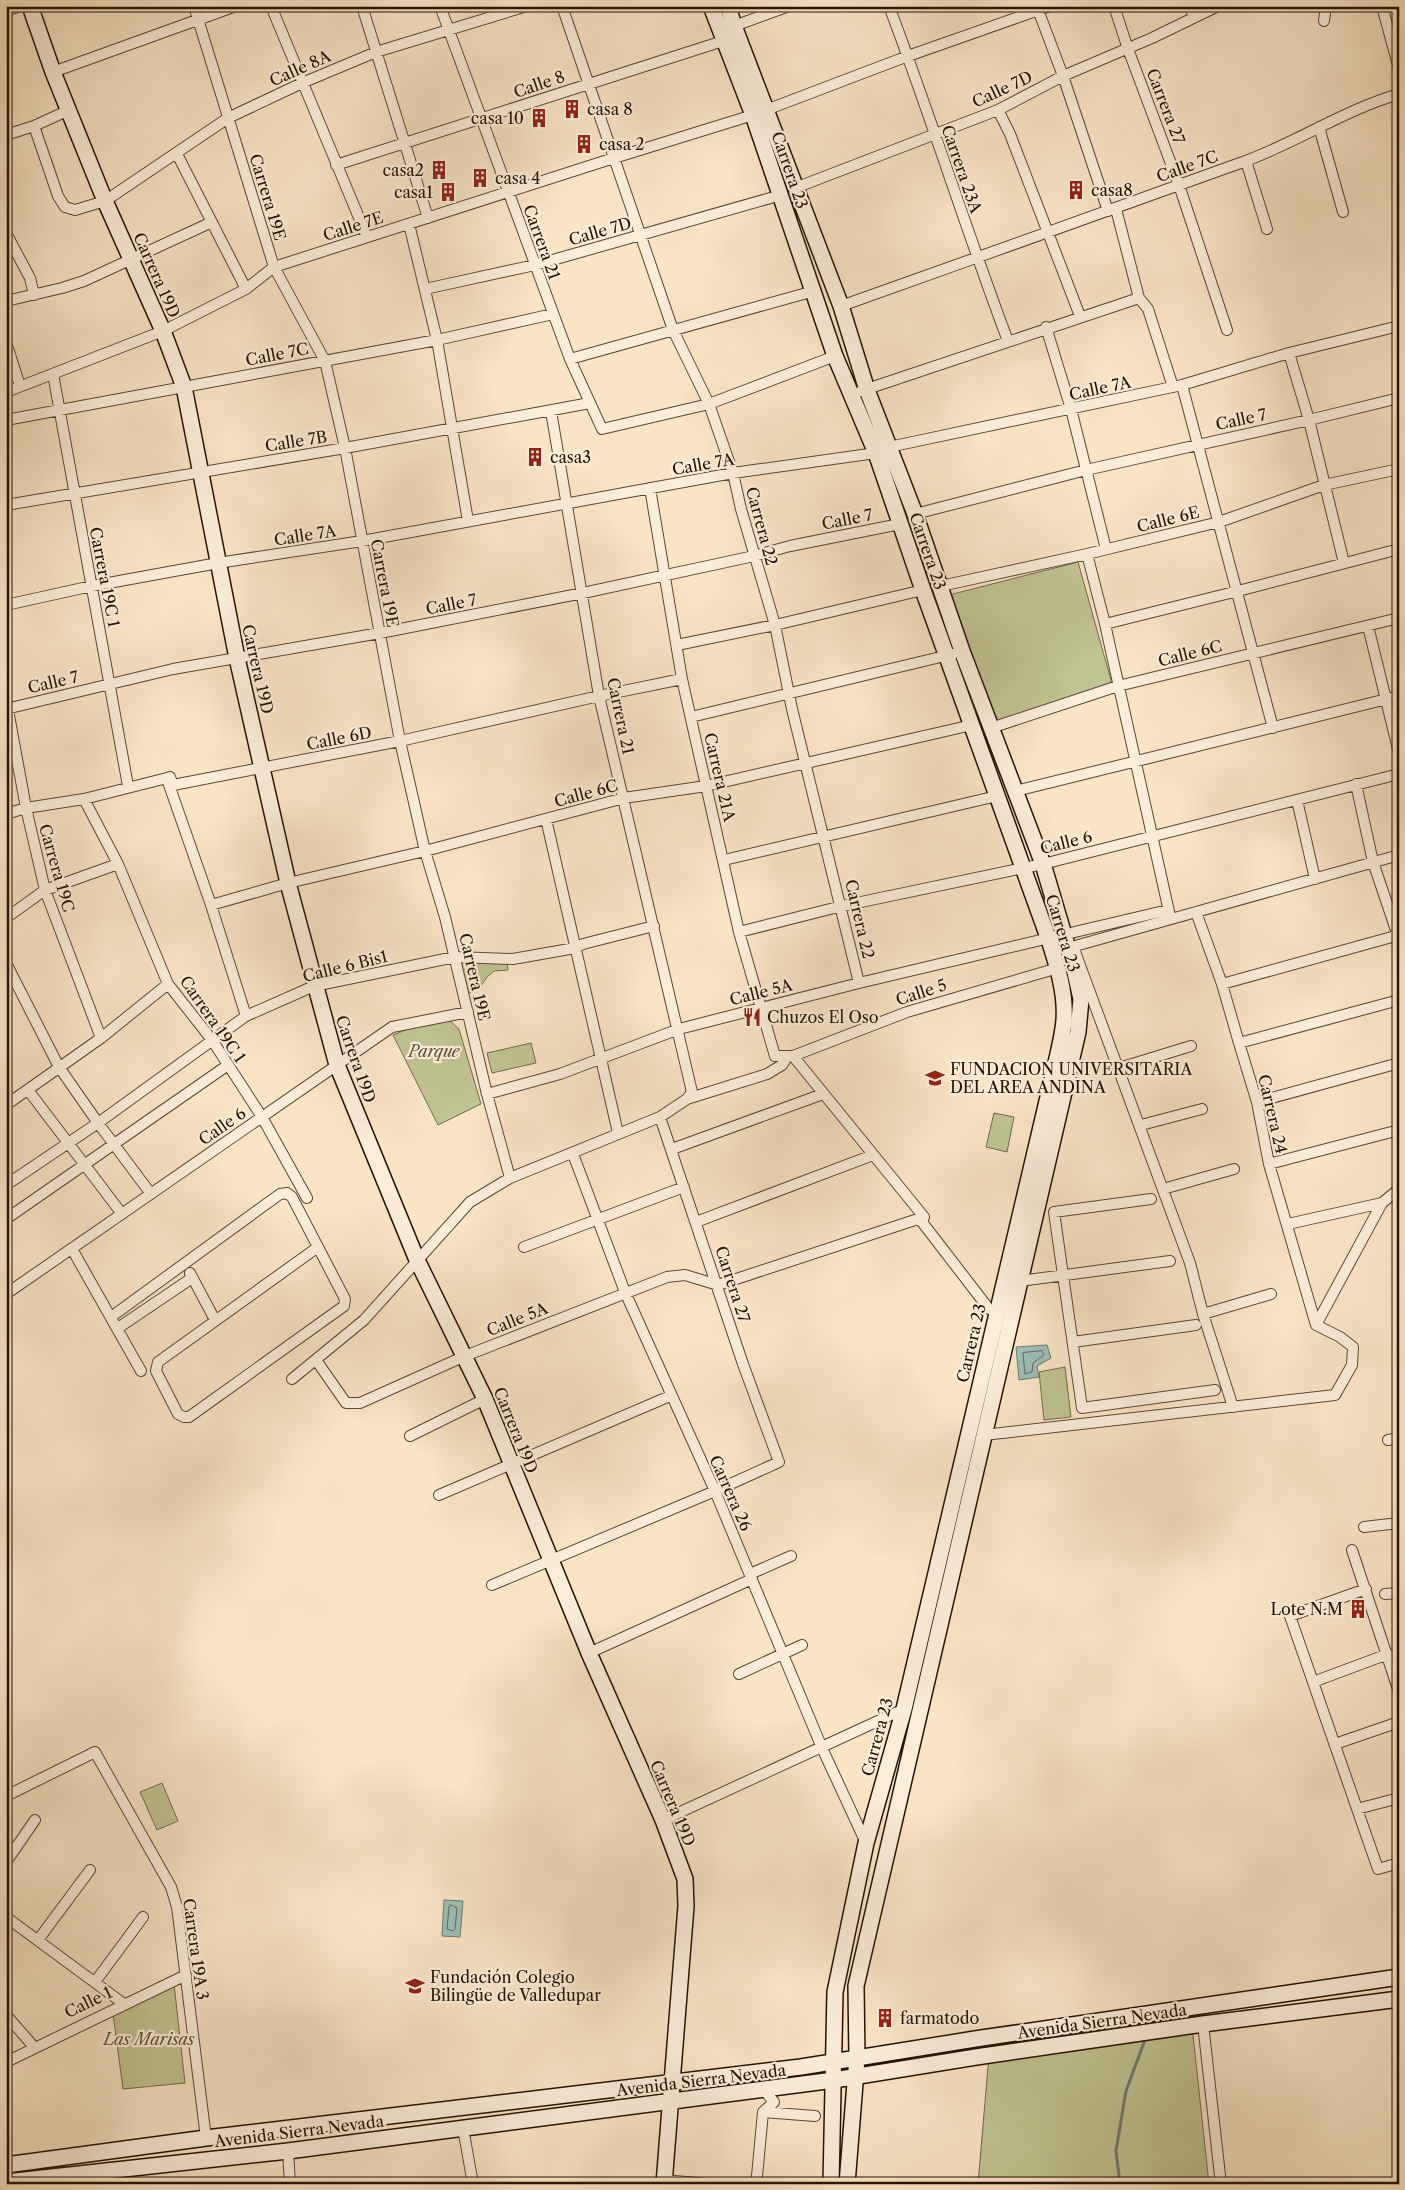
<svg xmlns="http://www.w3.org/2000/svg" width="1405" height="2190" font-family="'Libre Caslon Text',serif">
  <rect width="100%" height="100%" fill="#f9e4c6"/>
  <filter id="stains"><feTurbulence type="fractalNoise" baseFrequency=".004" numOctaves="4"/><feColorMatrix values="0 0 0 0 .2 0 0 0 0 .09 0 0 0 0 .02 0 0 0 .5 -.17"/></filter>
  <radialGradient id="worn" r=".72"><stop offset=".6" stop-color="#630" stop-opacity="0"/><stop offset="1" stop-color="#630" stop-opacity=".3"/></radialGradient>
  <!-- green -->
  <path fill="#c0c393" stroke="#726b4a" d="M1078,562L1114,691L995,724L949,595Z
    M461,958L507,960L508,970L494,971L487,977L479,989L467,994L457,965Z
    M438,1017L449,1020L459,1029L481,1104L438,1125L393,1035Z
    M531,1043L536,1063L492,1073L487,1053Z
    M994,1113L1014,1117L1007,1152L986,1147Z
    M1065,1367L1071,1417L1044,1420L1039,1372Z
    M162,1783L178,1821L157,1830L140,1792Z
    M174,1984L185,2083L123,2089L113,2014Z
    M1192,2026L1209,2184H978L989,2055Z"/>
  <!-- water -->
  <path fill="#9ebeb9" stroke="#6d7a6f" d="M1047,1345L1051,1358L1037,1366L1039,1377L1019,1380L1016,1347Z
    M444,1900L463,1901L460,1937L442,1936Z"/>
  <g fill="none" stroke-linecap="round" stroke-linejoin="round">
    <!-- shore -->
    <path stroke="#61685c" stroke-width="1" d="M1042,1351L1044,1355L1033,1363L1032,1372L1025,1374L1023,1353Z
      M451,1905L457,1908L455,1929L453,1931L447,1929L449,1907Z"/>
    <!-- stream -->
    <path stroke="#6d7a6f" stroke-width="3" d="M1120,2184L1116,2151L1126,2091L1146,2037"/>
    <!-- street casing -->
    <g stroke="#594732" stroke-width="12">
      <path id="street" d="M194,6L274,267L325,361L345,448L400,741L425,851L445,917L487,1094L510,1178
        M271,6L367,237
        M362,6L428,218
        M440,6L570,359L602,429L709,404L835,356
        M562,6L673,330L709,404L733,473L741,509L775,625L792,709L859,983
        M889,6C931,117 966,230 1008,341
        M1114,6L1128,49L1179,185L1227,330
        M1189,6L1195,17
        M1382,6L1399,69
        M1037,7L1063,76L1108,211
        M6,11L20,6
        M1324,21L1326,6
        M734,26L789,6
        M53,72L236,6
        M766,110L908,56L1050,6
        M998,110L1010,134L1080,316
        M34,126L58,196L65,207L75,210L105,201L228,118L302,83L376,52L527,6
        M1319,127L1343,212
        M6,135L34,126L69,110
        M177,154L246,289
        M1246,161L1267,229
        M336,165L723,41
        M795,188L998,110L1063,76L1152,38L1218,6
        M1116,209L1139,298L1148,309L1173,387
        M409,224L437,340L468,521
        M6,233L30,278L34,295
        M425,289L535,265L781,195
        M6,301L62,288L84,281L212,222
        M841,306C975,258 1109,211 1243,162C1296,143 1344,110 1399,94
        M1046,327L1071,409L1106,549
        M6,342L20,386
        M1289,353L1309,420L1344,563
        M570,359L814,291
        M53,374L128,786
        M1182,385L1273,728
        M861,391L1139,298
        M6,392L163,331L246,289L274,267L614,158L753,115
        M6,420L437,340L553,314
        M650,488L682,679L739,932L775,1056H793L907,1012L1058,968
        M6,505L345,448L590,403
        M915,514L1086,470L1309,420L1399,398
        M1087,554L1105,624L1170,916
        M941,586L1087,554L1219,522L1324,485L1399,469
        M6,605L92,586L218,563L362,541L733,473L876,453L889,447L1182,385L1289,353L1399,326
        M1105,624L1238,591L1399,549
        M1368,626L1399,753
        M677,645L775,625L923,590
        M6,699L26,808L45,890L101,1038
        M6,709L173,669L380,633L583,593L754,556L790,546L900,524
        M691,717L953,654
        M991,728L1118,686L1399,618
        M167,779L211,905L246,1016
        M1356,784L1373,862L1399,939
        M1016,791L1399,696
        M84,799L118,864L168,984L212,1040L262,1117L307,1198
        M1297,800L1315,879
        M6,814L26,808L84,799L167,778L170,777L173,785L400,741L599,696L682,679
        M546,819L618,1133
        M724,860L997,796
        M211,905L288,883L425,851L624,798L706,786L972,725
        M1196,912L1222,984L1239,1043L1257,1102L1269,1164L1316,1325
        M6,918L45,890L118,864
        M739,932L842,906L1043,864L1399,774
        M6,963L59,1067L98,1123L151,1194
        M1222,984L1399,935
        M1239,1043L1399,1000
        M793,1056L924,1217L922,1222L989,1309L997,1311
        M1119,1068L1191,1046
        M28,1090L122,1214
        M487,1094L560,1074L679,1029L859,983L1168,910
        M687,1099L767,1074L782,1065L787,1057
        M1257,1102L1399,1063
        M6,1105L101,1038L168,984
        M1141,1125L1202,1109
        M672,1149L823,1094
        M573,1154L625,1292L715,1491L822,1748L866,1843
        M1269,1164L1399,1130
        M6,1185L98,1123L246,1016L314,986L455,957L513,959L575,948L583,944L654,926
        M1163,1189L1234,1169
        M1151,1199L1054,1212L1082,1408L1215,1390
        M6,1219L228,1065
        M696,1222L873,1155
        M1288,1224L1382,1203
        M524,1247L684,1187
        M72,1249L141,1371
        M190,1273L215,1320
        M1020,1281L1170,1261
        M6,1294L392,1027L468,1012
        M1203,1314L1271,1294
        M111,1317L280,1194L287,1193L292,1197L345,1299L344,1306L189,1417H184L178,1414L156,1371L158,1362L318,1247
        M1316,1325L1382,1203L1399,1189
        M118,1328L192,1278
        M1073,1342L1196,1325
        M316,1360L346,1403H360L465,1356L667,1277L685,1275L718,1285L924,1217
        M292,1379L364,1320L470,1202L510,1178L660,1117L687,1099L692,1092L599,696L551,411
        M1233,1407L1203,1314L1190,1263L1074,949L1075,946L1399,855
        M984,1435L1335,1395L1352,1365L1353,1347L1340,1337L1316,1325
        M410,1436L485,1399
        M1388,1440L1399,1438
        M439,1495L670,1396
        M1364,1527L1399,1523
        M1352,1550L1399,1692
        M750,1574L791,1556
        M492,1585L715,1491L779,1462L743,1364L660,1117
        M1366,1589L1290,1616L1378,1869L1399,1863
        M1385,1594L1399,1593
        M589,1653L752,1579
        M739,1674L802,1645
        M1313,1682L1388,1654
        M1335,1744L1399,1722
        M6,1796L95,1752L171,1887L177,1907L206,2138
        M1357,1809L1399,1798
        M663,1820L904,1709
        M6,1862L35,1820
        M6,1917L124,2004
        M38,1940L90,1870
        M95,1982L143,1917
        M6,2015L35,2048
        M1203,2024L1221,2184
        M6,2062L186,1975
        M763,2112L815,2116
        M463,2128L473,2184
        M288,2151L290,2184
        M86,2174L103,2184
        M757,2176L763,2112L774,2102L763,2089
        M665,2180L707,2184"/>
    </g>
    <!-- secondary casing -->
    <g stroke="#241300" stroke-width="18">
      <path id="secondary" d="M30,6L53,72L105,201L163,331L184,387L237,658L288,883L337,1065L417,1260L485,1399L589,1653L663,1820L685,1879L686,1906L664,2184
        M711,6L753,115L835,356L876,453L923,590L1049,940C1057,965 1066,993 1064,1020C1063,1034 1059,1049 1056,1063L904,1709L866,1843L835,1992L831,2184
        M728,6L734,26L841,306L867,390L915,514L962,651L1043,864L1075,972L1081,999L1078,1032L856,1986L857,2058L847,2184
        M6,2165L206,2138L801,2067L975,2039L1399,1977
        M6,2182L288,2151L834,2080L976,2057L1203,2024L1399,1999"/>
    </g>
    <!-- street -->
    <use href="#street" stroke="#fbedda" stroke-width="10"/>
    <!-- secondary -->
    <use href="#secondary" stroke="#fbedda" stroke-width="15"/>
  </g>
  <!-- icons -->
  <defs>
    <g id="building-bare" transform="scale(1.5)"><path d="M-4-6H4V6H1V3H-1V6H-4ZM-2.5-4.3h1.7v1.8h-1.7ZM.8-4.3h1.7v1.8H.8ZM-2.5-1h1.7V.8h-1.7ZM.8-1h1.7V.8H.8Z" fill="#8f2418" stroke="#fbedda" stroke-width="2.5" paint-order="stroke"/></g>
    <g id="restaurant-bare" transform="scale(1.5)"><path d="M-5-6h1v4h1v-4h1v4h1v-4h1v5L-1.5 .5V6h-2V.5L-5-1ZM5-6V6H3V1.5H1.5Q1.5-4 5-6Z" fill="#8f2418" stroke="#fbedda" stroke-width="2.5" paint-order="stroke"/></g>
    <g id="university-bare" transform="scale(1.5)"><path d="M0-5L7-2L0 1L-7-2ZM-4 1L0 2.5L4 1V4Q0 6-4 4Z" fill="#8f2418" stroke="#fbedda" stroke-width="2.5" paint-order="stroke"/></g>
    <g id="school-bare" transform="scale(1.5)"><path d="M0-5L7-2L0 1L-7-2ZM-4 1L0 2.5L4 1V4Q0 6-4 4Z" fill="#8f2418" stroke="#fbedda" stroke-width="2.5" paint-order="stroke"/></g>
  </defs>
  <g fill-rule="evenodd">
    <use href="#building-bare" x="572" y="109"/>
    <use href="#building-bare" x="539" y="118"/>
    <use href="#building-bare" x="584" y="144"/>
    <use href="#building-bare" x="439" y="170"/>
    <use href="#building-bare" x="480" y="178"/>
    <use href="#building-bare" x="1076" y="190"/>
    <use href="#building-bare" x="448" y="192"/>
    <use href="#building-bare" x="535" y="457"/>
    <use href="#restaurant-bare" x="752" y="1017"/>
    <use href="#university-bare" x="935" y="1078"/>
    <use href="#building-bare" x="1358" y="1609"/>
    <use href="#school-bare" x="415" y="1986"/>
    <use href="#building-bare" x="885" y="2018"/>
  </g>
  <g text-anchor="middle" stroke-width="4.5" stroke-linejoin="round" paint-order="stroke">
    <!-- street labels -->
    <g font-size="16" fill="#241300" stroke="#fbedda">
      <text transform="translate(300 68) rotate(-24)" y="6">Calle 8A</text>
      <text transform="translate(539 84) rotate(-19)" y="6">Calle 8</text>
      <text transform="translate(1002 89) rotate(-25)" y="6">Calle 7D</text>
      <text transform="translate(1166 106) rotate(69)" y="6">Carrera 27</text>
      <text transform="translate(1187 166) rotate(-20)" y="6">Calle 7C</text>
      <text transform="translate(962 169) rotate(71)" y="6">Carrera 23A</text>
      <text transform="translate(790 170) rotate(71)" y="6">Carrera 23</text>
      <text transform="translate(268 197) rotate(73)" y="6">Carrera 19E</text>
      <text transform="translate(353 226) rotate(-18)" y="6">Calle 7E</text>
      <text transform="translate(600 231) rotate(-16)" y="6">Calle 7D</text>
      <text transform="translate(542 242) rotate(70)" y="6">Carrera 21</text>
      <text transform="translate(157 275) rotate(66)" y="6">Carrera 19D</text>
      <text transform="translate(277 354) rotate(-11)" y="6">Calle 7C</text>
      <text transform="translate(1100 388) rotate(-12)" y="6">Calle 7A</text>
      <text transform="translate(1241 419) rotate(-12)" y="6">Calle 7</text>
      <text transform="translate(296 441) rotate(-9)" y="6">Calle 7B</text>
      <text transform="translate(703 464) rotate(-10)" y="6">Calle 7A</text>
      <text transform="translate(847 519) rotate(-11)" y="6">Calle 7</text>
      <text transform="translate(1168 519) rotate(-14)" y="6">Calle 6E</text>
      <text transform="translate(762 526) rotate(75)" y="6">Carrera 22</text>
      <text transform="translate(305 535) rotate(-9)" y="6">Calle 7A</text>
      <text transform="translate(928 551) rotate(71)" y="6">Carrera 23</text>
      <text transform="translate(105 577) rotate(79)" y="6">Carrera 19C 1</text>
      <text transform="translate(385 583) rotate(79)" y="6">Carrera 19E</text>
      <text transform="translate(451 604) rotate(-11)" y="6">Calle 7</text>
      <text transform="translate(1190 653) rotate(-14)" y="6">Calle 6C</text>
      <text transform="translate(258 669) rotate(77)" y="6">Carrera 19D</text>
      <text transform="translate(53 682) rotate(-13)" y="6">Calle 7</text>
      <text transform="translate(621 716) rotate(78)" y="6">Carrera 21</text>
      <text transform="translate(339 738) rotate(-11)" y="6">Calle 6D</text>
      <text transform="translate(720 777) rotate(77)" y="6">Carrera 21A</text>
      <text transform="translate(586 793) rotate(-15)" y="6">Calle 6C</text>
      <text transform="translate(1066 842) rotate(-14)" y="6">Calle 6</text>
      <text transform="translate(57 868) rotate(74)" y="6">Carrera 19C</text>
      <text transform="translate(860 919) rotate(77)" y="6">Carrera 22</text>
      <text transform="translate(1063 933) rotate(73)" y="6">Carrera 23</text>
      <text transform="translate(345 966) rotate(-14)" y="6">Calle 6 Bis1</text>
      <text transform="translate(475 977) rotate(77)" y="6">Carrera 19E</text>
      <text transform="translate(761 992) rotate(-14)" y="6">Calle 5A</text>
      <text transform="translate(921 992) rotate(-18)" y="6">Calle 5</text>
      <text transform="translate(213 1019) rotate(55)" y="6">Carrera 19C 1</text>
      <text transform="translate(356 1059) rotate(71)" y="6">Carrera 19D</text>
      <text transform="translate(1273 1114) rotate(77)" y="6">Carrera 24</text>
      <text transform="translate(222 1126) rotate(-35)" y="6">Calle 6</text>
      <text transform="translate(733 1284) rotate(72)" y="6">Carrera 27</text>
      <text transform="translate(517 1319) rotate(-22)" y="6">Calle 5A</text>
      <text transform="translate(971 1343) rotate(-77)" y="6">Carrera 23</text>
      <text transform="translate(516 1430) rotate(68)" y="6">Carrera 19D</text>
      <text transform="translate(731 1493) rotate(66)" y="6">Carrera 26</text>
      <text transform="translate(877 1737) rotate(-75)" y="6">Carrera 23</text>
      <text transform="translate(673 1803) rotate(67)" y="6">Carrera 19D</text>
      <text transform="translate(196 1949) rotate(82)" y="6">Carrera 19A 3</text>
      <text transform="translate(88 2002) rotate(-26)" y="6">Calle 1</text>
      <text transform="translate(1102 2021) rotate(-8)" y="6">Avenida Sierra Nevada</text>
      <text transform="translate(701 2080) rotate(-7)" y="6">Avenida Sierra Nevada</text>
      <text transform="translate(299 2131) rotate(-7)" y="6">Avenida Sierra Nevada</text>
    </g>
    <!-- poi labels -->
    <g font-size="16" fill="#241300" stroke="#fbedda" text-anchor="start">
      <text x="587" y="115">casa 8</text>
      <text x="524" y="124" text-anchor="end">casa 10</text>
      <text x="599" y="150">casa 2</text>
      <text x="424" y="176" text-anchor="end">casa2</text>
      <text x="495" y="184">casa 4</text>
      <text x="1091" y="196">casa8</text>
      <text x="433" y="198" text-anchor="end">casa1</text>
      <text x="550" y="463">casa3</text>
      <text x="767" y="1023">Chuzos El Oso</text>
      <text x="950" y="1075">FUNDACION UNIVERSITARIA<tspan x="950" dy="18">DEL AREA ANDINA</tspan></text>
      <text x="1343" y="1615" text-anchor="end">Lote N.M</text>
      <text x="430" y="1983">Fundación Colegio<tspan x="430" dy="18">Bilingüe de Valledupar</tspan></text>
      <text x="900" y="2024">farmatodo</text>
    </g>
    <!-- park labels -->
    <g font-size="16" font-style="italic" fill="#5b5133" stroke="#fbedda">
      <text x="434" y="1057">Parque</text>
      <text x="149" y="2045">Las Marisas</text>
    </g>
  </g>
  <!-- margin -->
  <rect width="1405" height="2190" fill="none" stroke="#f9e4c6" stroke-width="25"/>
  <rect x="8" y="8" width="1390" height="2175" fill="none" stroke="#241300" stroke-width="2.5"/>
  <rect x="12" y="12" width="1380" height="2165" fill="none" stroke="#241300"/>
  <rect width="100%" height="100%" filter="url(#stains)"/>
  <rect width="100%" height="100%" fill="url(#worn)"/>
</svg>
